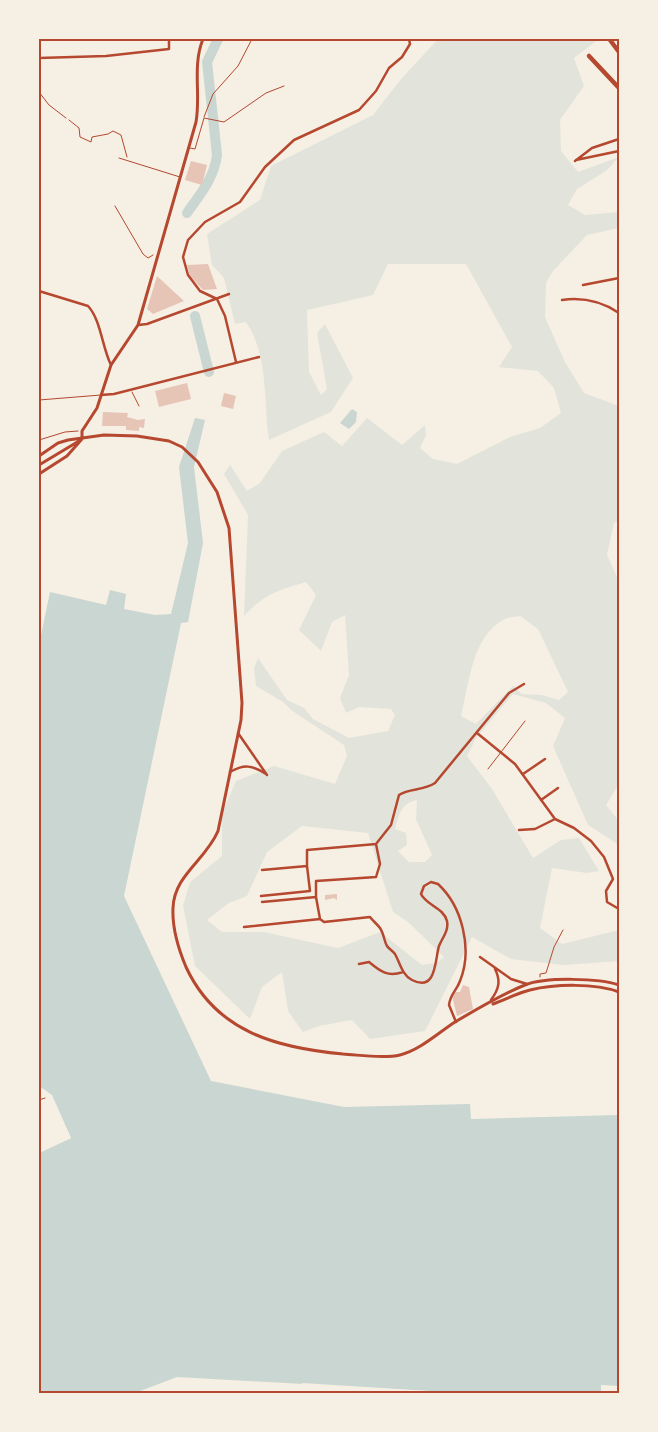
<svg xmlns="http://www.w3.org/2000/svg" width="658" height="1432" font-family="'Archivo Narrow',sans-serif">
  <rect width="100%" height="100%" fill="#f6efe4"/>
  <!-- green -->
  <path fill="#e2e4dc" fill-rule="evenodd" d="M438,39H599L574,58L584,86L560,120L561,151L578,172L619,157L606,171L577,189L568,205L585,215L619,212V228L587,235L553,271L546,283L545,317L565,362L584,393L619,406V521L614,523L607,555L619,581V784L606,805L619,821V845L588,825L553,746L565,718L546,703L513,694L476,738L467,756L492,789L533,858L561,840L579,838L599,871L587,873L552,868L540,928L562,944L619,930V961L563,965L511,959L472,937L425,1031L370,1039L352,1020L319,1026L303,1032L288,1011L282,972L262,987L250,1019L195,966L183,906L190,882L222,856V813L236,781L274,766L335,784L347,756L344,745L291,710L283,702L256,686L254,668L258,658L287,700L304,708L313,719L349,738L388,731L395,715L391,709L359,707L346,713L340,698L349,675L345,615L332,622L321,651L299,630L316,595L306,582C279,590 264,594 244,616L248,515L224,474L230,465L247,491L260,483L282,451L324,432L342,446L367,418L402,445L425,425L426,435L420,448L433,459L457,464L510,437L540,428L561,413L554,388L538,371L499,367L512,347L466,264H388L373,295L307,310L309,372L321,395L327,389L317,333L325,324L353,378L331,412L269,440C263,400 269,356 246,322L235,324L224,278L212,265L207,234L260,200L271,166L373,115L401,79ZM520,616L538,629L568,692L559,700L542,695L522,694L513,686L476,724L461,716C469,684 472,635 505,619C509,617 515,617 520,616ZM417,800L416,819L432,855L425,862H409L398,851L407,845L406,833L395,829C399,815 401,803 417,800ZM302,826L368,833L393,912L408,922L444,957L436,963L422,965L380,932L338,948L264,932H222L207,920L229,903L247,896L267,852Z"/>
  <!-- water -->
  <path fill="#c9d6d2" d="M352,409L357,412L356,422L349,429L340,423Z
    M195,418L205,420L194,467L203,543L188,622L181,623L124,896L211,1081L344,1107L470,1104L471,1119L619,1115V1386L601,1385V1393H465L177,1377L135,1393H39V1153L71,1138L52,1095L39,1086V645L50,592L106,605L110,590L126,594L124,609L155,615L171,614L188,543L179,467Z"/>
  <!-- pier -->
  <path fill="#f6efe4" d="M39,1086L51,1095L71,1138L39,1153V1150L68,1137L50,1097L39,1089Z
    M302,1383L461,1393H465H425L302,1386Z"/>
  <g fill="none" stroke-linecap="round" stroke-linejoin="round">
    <!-- river -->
    <path stroke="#c9d6d2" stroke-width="10" d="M187,213C200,194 214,179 217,155L207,62L218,39
      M195,316L209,372"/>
  </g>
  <!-- building -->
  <path fill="#e6c5b7" d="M191,161L207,165L202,185L185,180Z
    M208,264L217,289L203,290L190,276L187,265Z
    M157,276L184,301L153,314L147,309Z
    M187,383L191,399L159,407L155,391Z
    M224,393L236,396L233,409L221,406Z
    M103,412L128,413L127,417L138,420L145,419L144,428L139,427V431L126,430V426H102Z
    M337,894V900L334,898L325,900V895Z
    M463,985L469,987L473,1009L457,1016L452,996L455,992H460Z"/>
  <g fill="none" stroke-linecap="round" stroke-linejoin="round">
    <!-- path -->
    <path stroke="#b5482f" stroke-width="1" d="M69,120L79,128L80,137L91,142L92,137L108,134L113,131L121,135L127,157
      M115,206L143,254L148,258L153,255
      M132,392L139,406
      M39,440L65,432L78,431
      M540,977V974L546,973L554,947L563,930"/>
    <!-- service -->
    <path stroke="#b5482f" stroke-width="1" d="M39,92L49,105L66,118
      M204,117L213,94L238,66L252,39
      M190,148L195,149L204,118L224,122L266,93L284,86
      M119,158L180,177
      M39,400L101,395
      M488,769L525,721
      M39,1100L45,1098"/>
    <!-- minor -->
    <path stroke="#b5482f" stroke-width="2.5" d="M39,58L106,56L169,49V39
      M576,160L619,151
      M575,161L592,148L619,139
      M583,285L619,278
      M39,291L88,306C101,320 102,347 111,365
      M217,299L200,291L188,275L183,257L188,240L205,222L240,202L265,167L294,140L359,110L376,91L389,68L402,57L410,44L409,39
      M217,299L225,316L236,362
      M562,300C583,297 601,301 619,313
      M138,325L147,324L229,294
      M101,395L114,394L259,357
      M238,733L267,775
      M477,733L515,764L555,819L574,828L591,841L604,857L613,879L606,891L607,902L619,909
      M230,772C244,764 252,765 266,774
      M523,774L545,759
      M541,800L558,788
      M519,830L535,829L555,819
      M376,844L391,825L399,795C410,788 423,791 435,783L509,693L524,684
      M262,870L307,866V850L376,844L380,864L376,877L316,881V897L320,919L324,922L370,917C373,921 377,924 380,928C384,934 384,941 387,946C389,949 393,951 395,954C400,963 402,975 412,980C437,993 435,958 439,946C442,938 449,931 447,921C444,908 426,905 421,894L424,886L431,882L438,884C462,906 473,949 460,981C457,990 450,994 449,1005L456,1022
      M261,896L310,891L307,866
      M262,902L316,897
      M244,927L320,919
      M480,957L511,979L527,984
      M359,964L369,962C381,972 388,977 403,972
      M491,1000C499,989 501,981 495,969"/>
    <!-- tertiary -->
    <path stroke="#b5482f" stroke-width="3" d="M82,439V431L97,408L111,365L138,325L196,122C201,94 192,66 203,39
      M39,456L58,443L68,440L104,435L137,436L169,441L182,447L198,462L217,492L229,528L242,703L241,720L218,831C206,860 174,875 173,908C172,929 178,948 186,967C216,1032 277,1048 343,1054C360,1055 383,1059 400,1055C420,1050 438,1033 455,1022C477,1009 502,994 525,985C545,977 599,978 619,985
      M39,465L79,441
      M39,474L67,456L82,439
      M493,1004C505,1000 517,993 530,990C555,984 595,983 619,992"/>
    <!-- primary -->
    <path stroke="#b5482f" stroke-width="4.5" d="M610,40L619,52
      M589,56L619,88"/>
  </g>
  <!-- border -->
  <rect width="658" height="1432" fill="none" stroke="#f6efe4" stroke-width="80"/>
  <rect x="40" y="40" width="578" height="1352" fill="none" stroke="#b5482f" stroke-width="2"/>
</svg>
